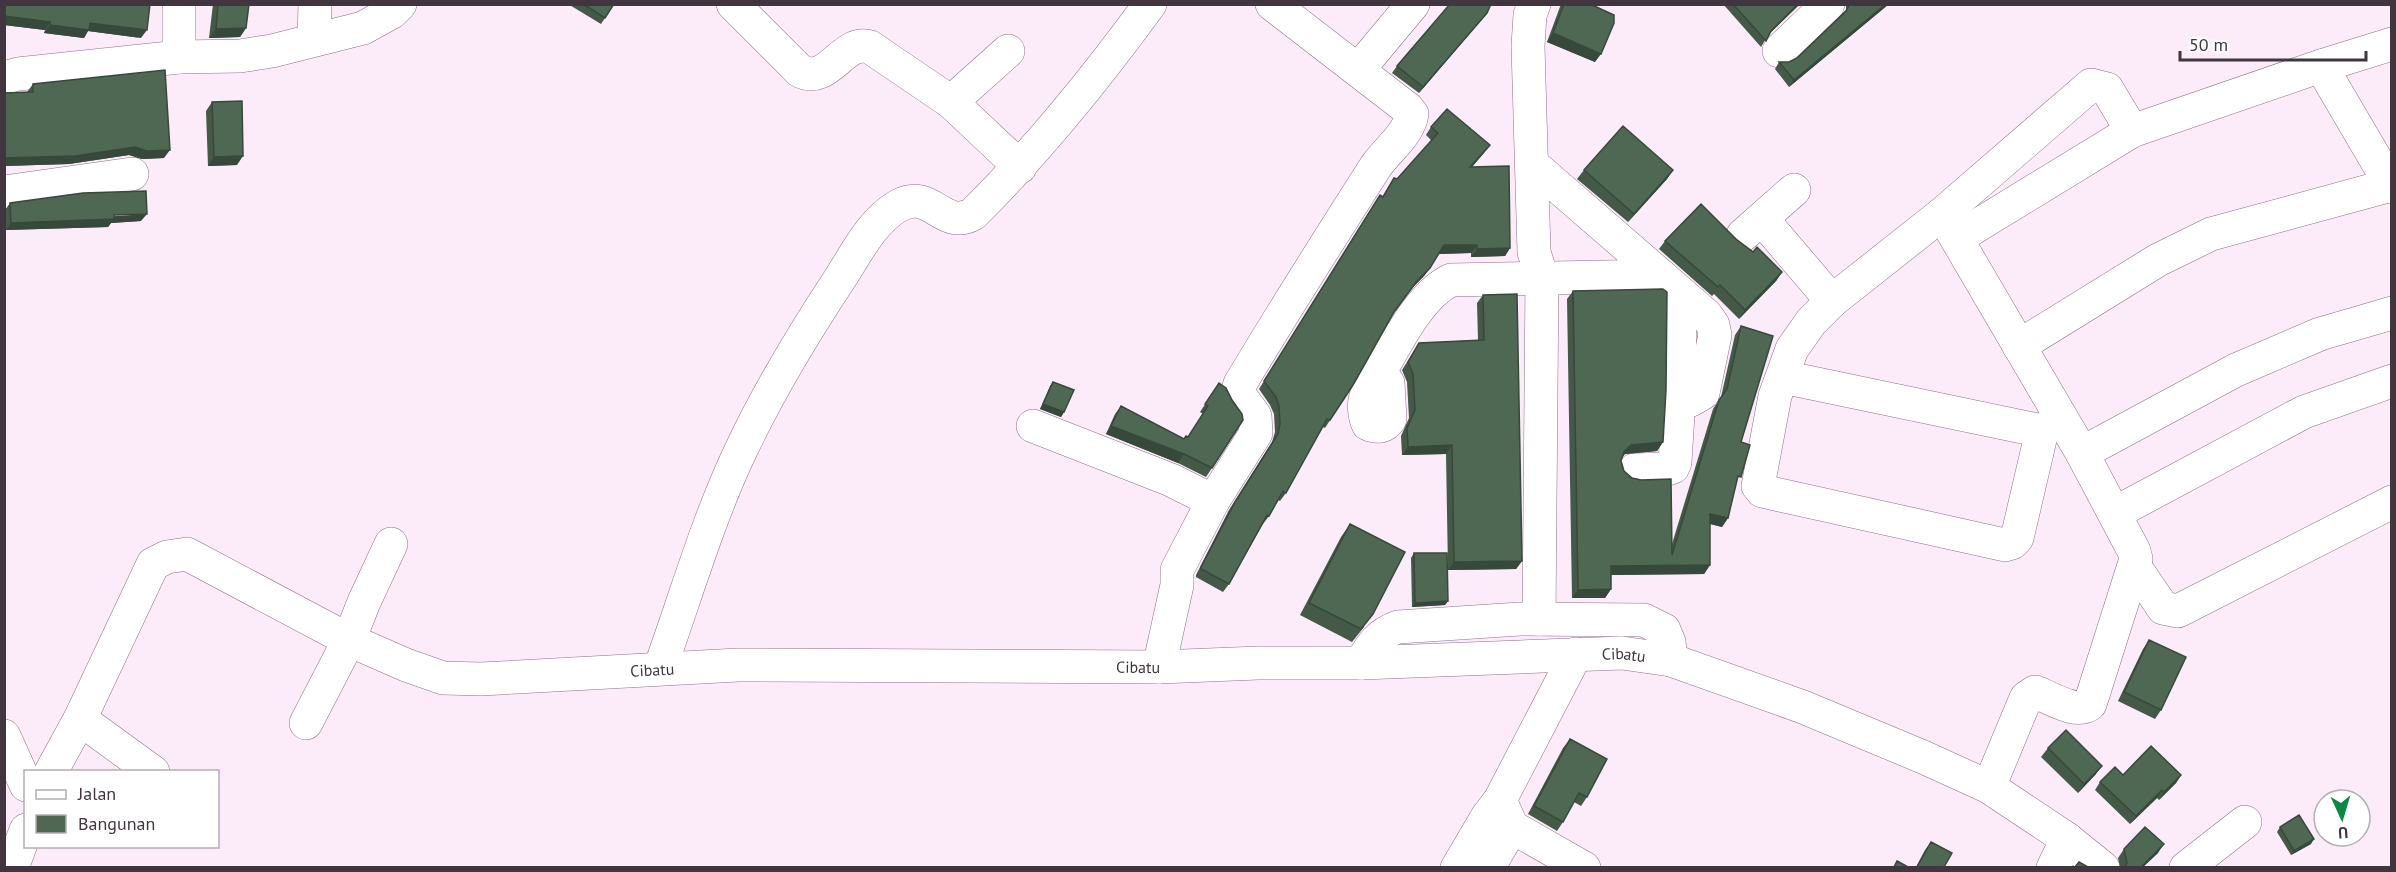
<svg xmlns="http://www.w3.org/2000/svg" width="2396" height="872" font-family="'PT Sans',sans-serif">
  <rect width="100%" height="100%" fill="#fcebf9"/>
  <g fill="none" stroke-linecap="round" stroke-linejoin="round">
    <!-- minor casing -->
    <g stroke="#8b7287" stroke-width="34">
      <g id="minor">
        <path d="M179,4V57"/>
        <path d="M733,4L800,71C829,86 843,38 870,47L951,102L1020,167"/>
        <path d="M1534,4L1530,15L1528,46L1534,252L1542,278L1539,619"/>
        <path d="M314,39L315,4"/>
        <path d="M1779,51L1828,4"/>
        <path d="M2321,66L2392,187"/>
        <path d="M1358,70L1413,4"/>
        <path d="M4,78L18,74L179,57L240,56L272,51L363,28L392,12L400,4"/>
        <path d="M951,102L1008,51"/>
        <path d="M1532,164L1706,315L1713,325L1715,335L1703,393L1691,400L1679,399"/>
        <path d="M4,192L132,174"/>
        <path d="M1942,214L2082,453L2134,551L2136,559L2090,704C2076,715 2050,697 2035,692L2026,698L1989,787"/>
        <path d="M1762,219L1832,301"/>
        <path d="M1743,235L1794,190"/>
        <path d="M1957,238L2132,131L2321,66L2392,44"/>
        <path d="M2019,346L2158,260L2211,234L2391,185"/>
        <path d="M1381,372L1388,383L1390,419C1385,427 1377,428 1368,424C1364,415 1363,403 1367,394C1390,358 1414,298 1451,280L1661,276"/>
        <path d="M1783,377L2042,431"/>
        <path d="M2060,419L2042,431L2017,538L2012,543L2005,545L1762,491L1758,486L1775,396L1792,349L1811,322L1832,301L1942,214L2091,85L2107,89L2132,131"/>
        <path d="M1033,426L1171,480L1213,501"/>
        <path d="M2082,453L2236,370L2320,334L2392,313"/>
        <path d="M1634,470L1667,469L1673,467L1675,462L1679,399L1680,293"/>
        <path d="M2115,513L2304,412L2392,381"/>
        <path d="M2135,567L2163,608L2178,611L2392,502"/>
        <path d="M1361,663C1371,646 1378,634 1398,627L1520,619L1644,620L1664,630L1669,642L1671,660"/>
        <path d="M1159,667L1177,585V570L1213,501L1256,433L1255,416L1241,397L1238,390L1240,384C1284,310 1330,238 1376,166C1387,150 1409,134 1412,114L1408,109L1272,4"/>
        <path d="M660,668C686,596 708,519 741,450C768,393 804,333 839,280C856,254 871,222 898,206C931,187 942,231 973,214C1039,149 1096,78 1150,4"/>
        <path d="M80,719L153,772"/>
        <path d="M306,723L349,640L364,602L391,544"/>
        <path d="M4,736L26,785"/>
        <path id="s1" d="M51,772L80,719L153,564L167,557L187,554L349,640L406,665L443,678L481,679L738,665L1159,667L1258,663H1361L1622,653L1671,660L1803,707L1923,757L1989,787L2067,839L2103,868"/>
        <path d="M1500,800L1512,827L1584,868"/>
        <path d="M12,868L26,830"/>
        <path d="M1457,868L1487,817L1500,800L1576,654"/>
        <path d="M1488,868L1512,827"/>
        <path d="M2053,868L2067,839"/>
        <path d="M2186,868L2245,822"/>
      </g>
    </g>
    <!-- minor -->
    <use href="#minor" stroke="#fff" stroke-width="33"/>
  </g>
  <!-- wall -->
  <path fill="#445948" d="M4,4L141,38L88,31L84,38L44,33L45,30L4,25Z
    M213,4H249L246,28L240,37L209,38Z
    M568,4H614L601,24Z
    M1561,4H1590L1595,62L1547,42Z
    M1723,4H1800L1768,35L1761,47Z
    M1846,4H1889L1789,87L1775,69L1779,62H1789L1797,58L1844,12L1846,10Z
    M1482,19L1419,93L1392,73L1397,66Z
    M33,84L164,158L142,159L129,155L69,164L4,166V93L27,92Z
    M212,102L237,165L208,166L206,111Z
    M1431,127L1490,145L1472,167L1510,248L1505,256L1471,257V253L1439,254L1424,276L1411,289L1393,313L1353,385L1325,428L1323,427L1286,493L1280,501L1278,500L1269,516L1263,524L1229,584L1223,592L1196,577V575L1229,510L1272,442L1275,432L1274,414L1270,405L1259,389L1375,203L1380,195L1383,196L1394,178L1397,179L1432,141L1426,135Z
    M1584,170H1673L1667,179L1628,222L1577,179Z
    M10,203L141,221L111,223L108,227L6,230L5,210Z
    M1736,239L1782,272L1776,281L1739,319L1714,294L1712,296L1659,249L1665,241Z
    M1573,291L1663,442L1657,451L1625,454L1623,456L1621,461L1624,471L1672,544L1713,409L1721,397L1735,335L1741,326V442L1736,484L1728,518L1722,527L1710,524V565L1704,574L1611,575V589L1605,598H1572L1567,299Z
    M1483,295L1522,561L1516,569L1448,570L1446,454L1402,455L1401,436L1409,418L1407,382L1402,370L1419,343L1478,340L1477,303Z
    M1053,382L1064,412L1061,417L1040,409L1050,386Z
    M1219,383L1212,468L1206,477L1178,463L1106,434L1115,414L1121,406L1184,439L1188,437L1203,414L1200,412Z
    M1350,524L1364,627L1352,642L1300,615L1341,537Z
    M1414,553L1448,601L1445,605L1412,607L1411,558Z
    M2149,640L2161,710L2155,719L2118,701L2143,649Z
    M1570,739L1587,797L1581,806L1574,802L1563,822L1557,831L1528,814L1563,748Z
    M2048,748L2096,774L2078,793L2041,757Z
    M2123,775H2181L2176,783L2159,800L2157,798L2130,824L2095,790L2100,782Z
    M2280,827L2311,844L2291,855L2277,832Z
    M1931,842L1944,867H1916L1925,850Z
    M2124,849L2158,853L2143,867H2120L2118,858Z"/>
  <!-- shaded-wall -->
  <path fill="#37493b" d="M1798,4H1800L1766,37L1771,31Z
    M1886,4H1889L1789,87L1794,80Z
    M1487,13L1482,19L1419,93L1423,87Z
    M5,16L50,22L45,30L4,25V17Z
    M90,23L147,30L141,38L88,31L84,38L44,33L50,25Z
    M246,28L240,37L209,38L216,29Z
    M1553,33L1601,54L1595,62L1547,42Z
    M1490,145L1484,153L1465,175L1470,167Z
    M135,147L170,150L164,158L142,159L129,155L69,164L4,166V158Z
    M243,156L237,165L208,166L214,157Z
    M1673,170L1667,179L1628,222L1634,214Z
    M147,214L141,221L111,223L108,227L6,230L11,223Z
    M1444,245H1477L1471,253L1439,254Z
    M1510,248L1505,256L1471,257L1477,249Z
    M1430,268L1424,276L1411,289L1417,281Z
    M1782,272L1776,281L1739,319L1745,310Z
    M1043,404L1064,412L1061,417L1040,409Z
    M1111,426L1184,454L1178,463L1106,434Z
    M1663,442L1657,451L1625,454L1618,461L1624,452L1631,445Z
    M1452,445L1446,454L1402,455L1408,447Z
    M1710,514L1728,518L1722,527L1703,522Z
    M1522,561L1516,569L1448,570L1454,562Z
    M1710,565L1704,574L1605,575L1611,566Z
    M1611,589L1605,598H1572L1578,590Z
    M1448,601L1445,605L1412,607L1415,603Z
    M2102,766L2096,774L2078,793L2084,784Z
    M2181,775L2176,783L2159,800L2164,792Z
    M2162,790L2157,798L2130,824L2136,816Z
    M2314,839L2311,844L2291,855L2294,851Z
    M2164,844L2158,853L2143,867H2141Z"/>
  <!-- building -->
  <path fill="#4f6854" stroke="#37493b" stroke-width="1.5" d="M4,4H150L147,30L90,23L89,30L50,25V22L5,16L4,20Z
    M218,4H249L246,28L216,29Z
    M583,4H614L605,18Z
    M1450,4H1491L1487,13L1423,87L1397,66Z
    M1564,4H1590L1614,15V23L1601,54L1553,33Z
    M1733,4H1798L1771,31L1766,41Z
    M1850,4H1886L1794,80L1779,62H1789L1797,58L1846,11Z
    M165,70L170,150L147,151L135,147L75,156L4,158V93L33,92V84Z
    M242,101L243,156L214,157L212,102Z
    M1447,109L1490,145L1470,167L1509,166L1510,248L1477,249V245H1444L1430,268L1417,281L1394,312L1353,385L1330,420L1327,419L1286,493L1283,491L1269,516L1267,515L1229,584L1201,569V567L1235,502L1278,434L1280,424L1279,406L1276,397L1264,381L1380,195L1383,197L1394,178L1397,179L1438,133L1431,127Z
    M1623,126L1673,170L1634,214L1584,170Z
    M146,191L147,214L114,215V219L11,223L10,203L83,193Z
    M1701,204L1736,239L1753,252L1757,247L1782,272L1745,310L1720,285L1718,287L1665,241Z
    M1663,289L1667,292L1666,390L1663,442L1631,445L1624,452L1621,461L1624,471L1632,478L1641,480L1671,479L1672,555L1719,400L1727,389L1741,326L1773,336L1741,442L1750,445L1741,477L1738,476L1728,518L1710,514V565L1611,566V589L1578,590L1573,291Z
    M1517,294L1522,561L1454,562L1452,445L1408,447L1407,428L1415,410L1413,374L1408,362L1419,343L1484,340L1483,295Z
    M1053,382L1074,390L1064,412L1043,404Z
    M1219,383L1226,388L1232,400L1242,414L1243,420L1212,468L1184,454L1111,426L1121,406L1184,439L1186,436L1188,437L1208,406L1205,404Z
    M1350,524L1405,552L1373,614L1361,629L1309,603Z
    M1414,553H1447L1448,601L1415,603Z
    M2149,640L2186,657L2161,710L2124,692Z
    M2066,730L2102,766L2084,784L2048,748Z
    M1570,739L1607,759L1587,797L1579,793L1563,822L1534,806Z
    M2151,746L2181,775L2164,792L2162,790L2136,816L2100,782L2115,767L2123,775Z
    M2299,815L2314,839L2294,851L2280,827Z
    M2145,827L2164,844L2141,867H2125L2127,863L2124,849Z
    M1931,842L1952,853L1944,867H1917Z
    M1897,861L1908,867H1894Z
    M2079,862L2088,867H2075Z"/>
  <g text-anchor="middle" stroke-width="6" stroke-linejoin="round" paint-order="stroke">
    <!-- street labels -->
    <g font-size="16" fill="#41363f" stroke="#fff">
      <text dy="6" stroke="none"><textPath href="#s1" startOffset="1734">Cibatu</textPath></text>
      <text dy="6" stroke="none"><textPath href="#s1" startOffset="1248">Cibatu</textPath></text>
      <text dy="6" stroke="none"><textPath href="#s1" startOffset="762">Cibatu</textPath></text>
    </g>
  </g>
  <!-- border -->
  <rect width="2396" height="872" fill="none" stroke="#41363f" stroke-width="12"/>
  <!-- legend -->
  <rect x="24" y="770" width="195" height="78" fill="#ffffff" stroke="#b3afb2" stroke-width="1.5"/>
  <rect x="36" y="790" width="30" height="9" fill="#ffffff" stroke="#b3afb2" stroke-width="1.5"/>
  <text x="78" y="800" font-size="18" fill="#41363f">Jalan</text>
  <rect x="36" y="815" width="30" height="18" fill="#4f6854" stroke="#b3afb2" stroke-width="1.5"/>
  <text x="78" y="830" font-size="18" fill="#41363f">Bangunan</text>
  <!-- north arrow -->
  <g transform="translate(2342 818) rotate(176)"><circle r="28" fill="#ffffff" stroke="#b3afb2" stroke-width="1.5"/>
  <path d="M0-4.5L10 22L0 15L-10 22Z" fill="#0c8943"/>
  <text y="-9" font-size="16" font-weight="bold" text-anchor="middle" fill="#41363f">U</text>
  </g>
  <!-- scale -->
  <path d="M2180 51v9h186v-9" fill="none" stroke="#41363f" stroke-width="3"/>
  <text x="2189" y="51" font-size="18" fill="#41363f" stroke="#ffffff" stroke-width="4.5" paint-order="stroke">50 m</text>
</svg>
